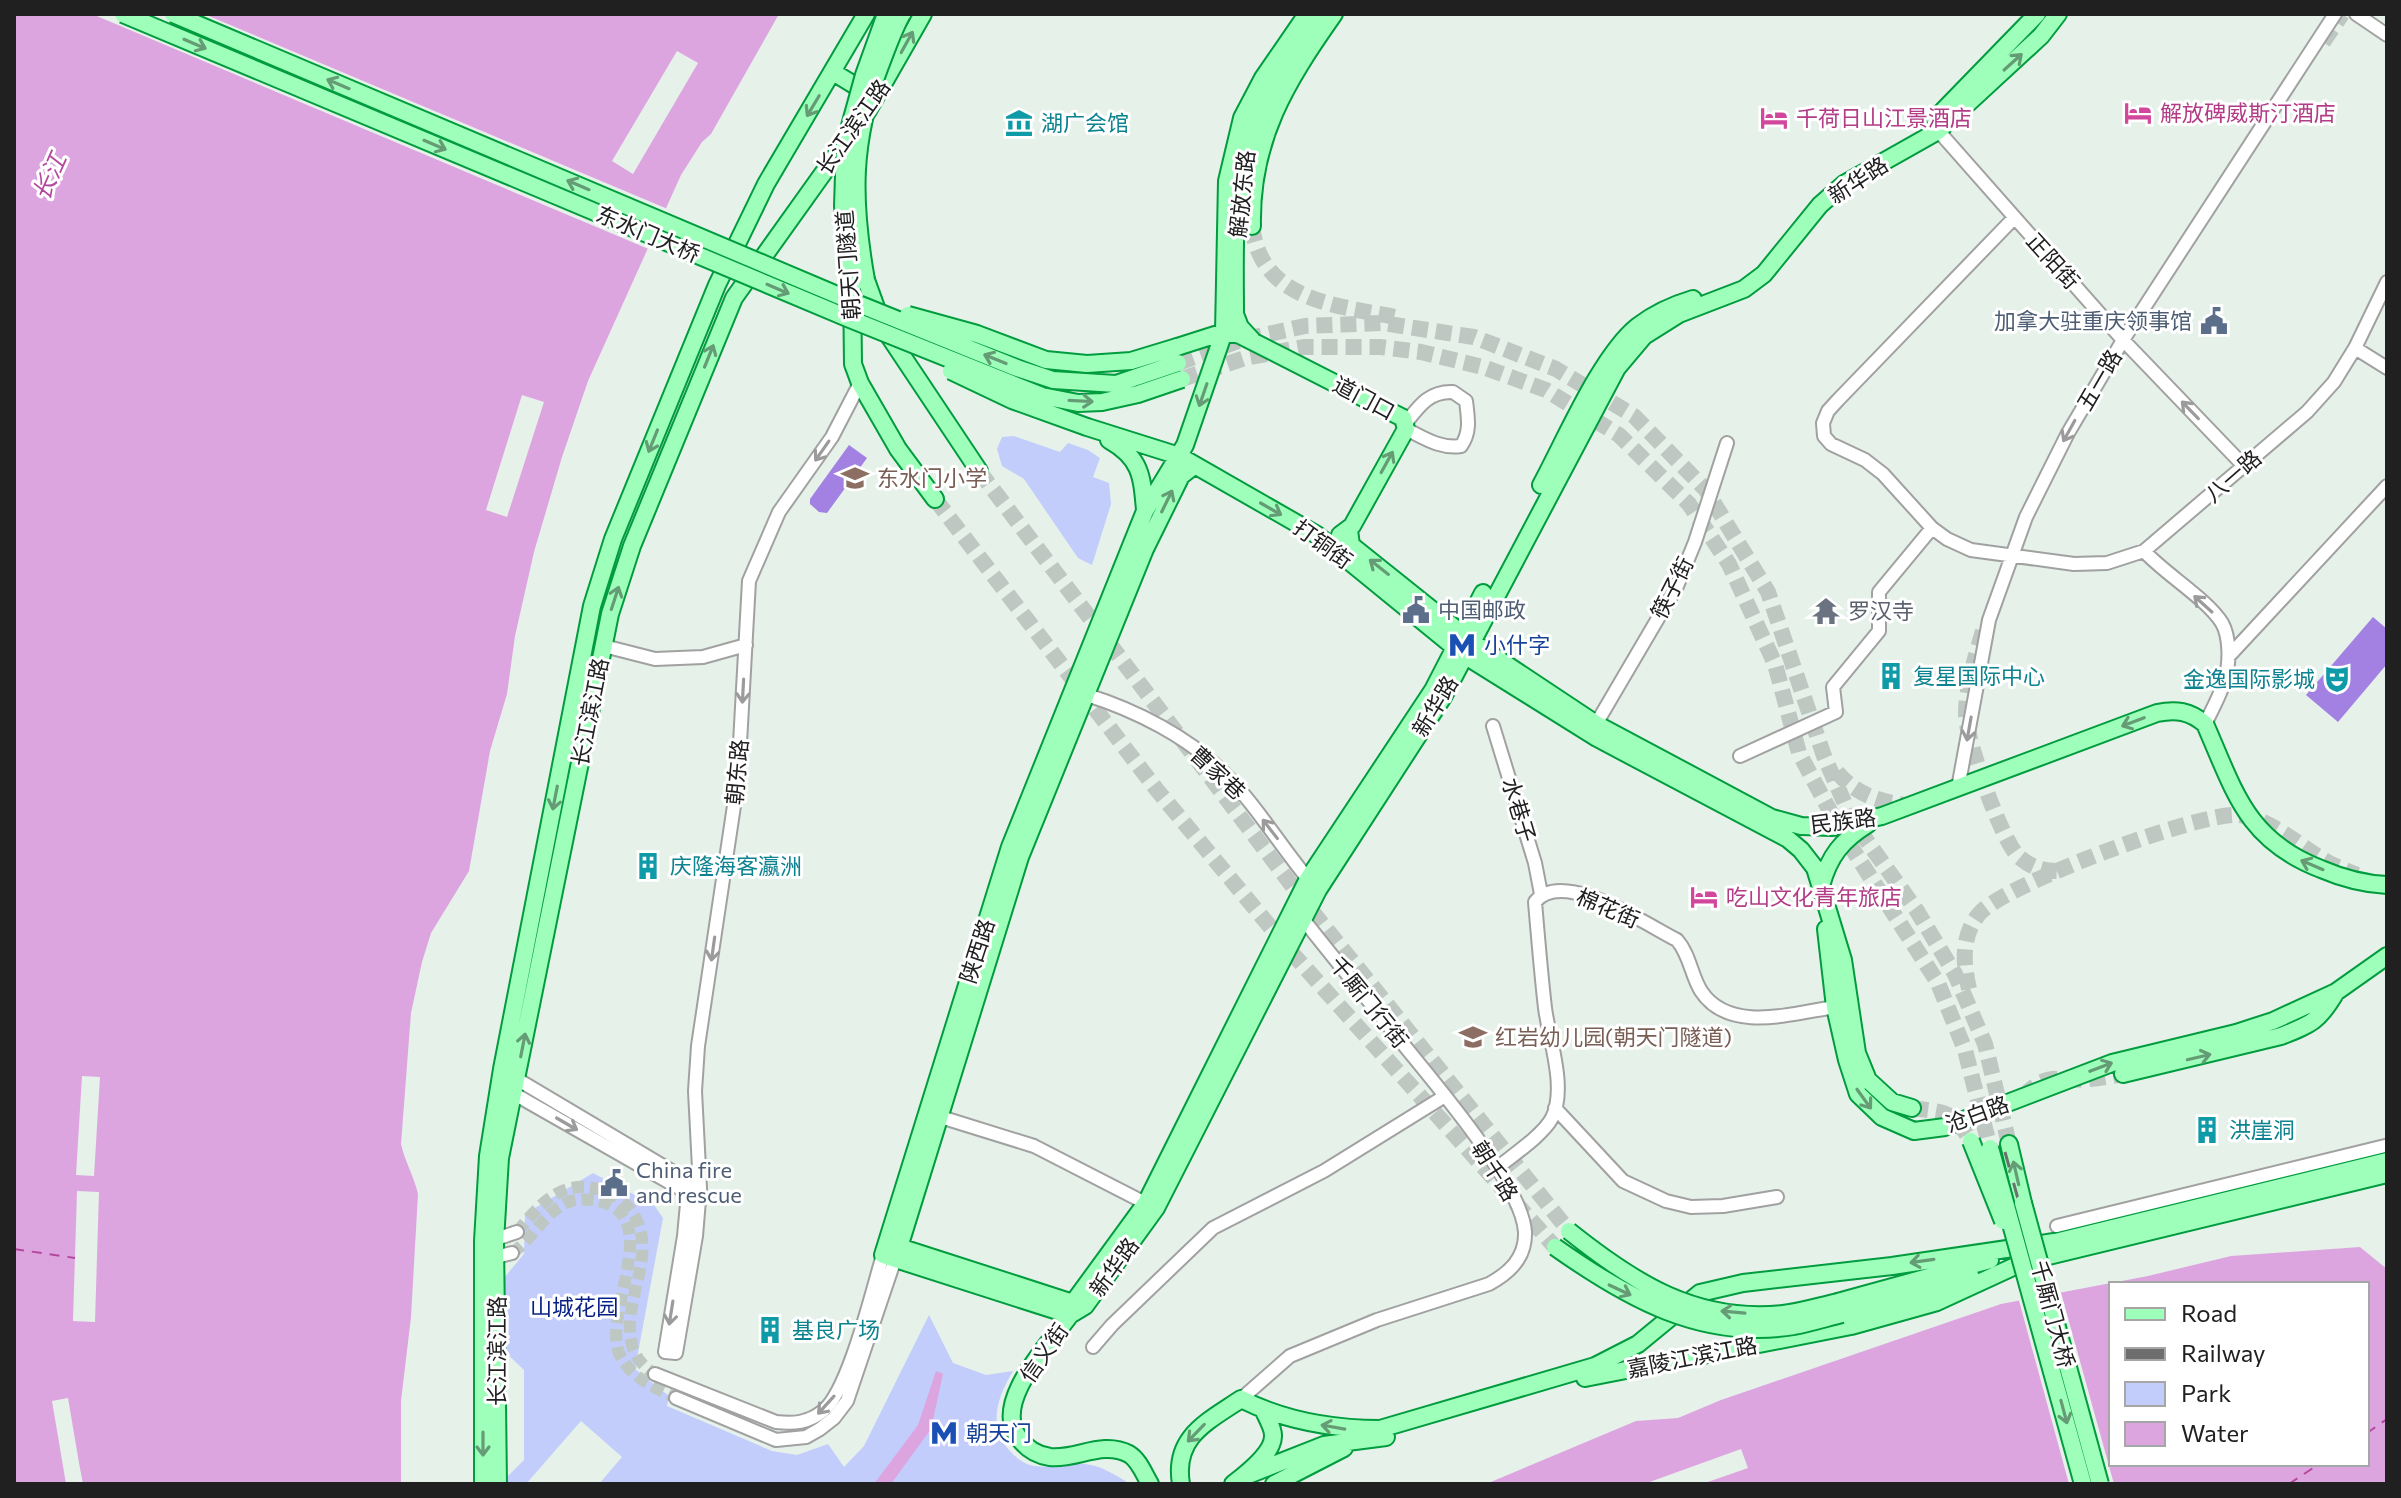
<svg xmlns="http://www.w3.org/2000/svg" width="2401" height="1498" font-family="Commissioner,'Noto Sans SC',sans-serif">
  <rect width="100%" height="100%" fill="#e6f1ea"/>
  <!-- park -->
  <path fill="#c2cdfc" d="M1014,436L1060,452L1068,443L1088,450L1100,458L1093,477L1109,483L1111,504L1092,565L1078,558L1024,479L1002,466L997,449L1002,437Z
    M593,1173L654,1205L663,1218L635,1369L669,1396L667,1406L772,1451L797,1455L828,1444L844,1467L864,1446L929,1315L953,1363L986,1375L1013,1371C998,1396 987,1426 1009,1450C1016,1458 1025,1465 1035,1466C1054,1469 1073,1461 1091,1465C1105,1468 1117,1476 1130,1484H599L622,1457L581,1421L526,1484H504V1480L524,1460V1370L503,1350V1279L524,1254L525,1214Z"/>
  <!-- pitch -->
  <path fill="#a281e3" d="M849,445L867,458L827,513L819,512L810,504V499Z
    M2373,617L2387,629V664L2338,722L2306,695Z"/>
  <!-- water -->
  <path fill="#dda5e0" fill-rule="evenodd" d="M14,14H779L711,134L702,142L681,175L588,381L562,457L534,552L515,636L507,694L490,751L469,871L431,933L422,962L411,1013L401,1144C405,1162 414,1176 418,1194L411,1317L401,1401V1484H14Z
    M2360,1247L2387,1269V1484H1486L1636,1421L1678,1418L1721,1400L2001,1304L2148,1276L2231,1256ZM2111,1284H2367V1464H2111Z
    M936,1371L943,1374L931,1429L891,1484H874L918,1425Z"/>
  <!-- pier -->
  <path fill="#e6f1ea" d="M92,14H204L670,210L651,250Z
    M677,51L698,63L633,174L612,161Z
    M522,395L544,402L507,517L486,510Z
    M82,1076L100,1077L94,1176L76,1175Z
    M77,1191L99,1192L95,1322L73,1321Z
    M2060,1289L2114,1484H2069L2018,1297Z
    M68,1398L79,1463L83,1484H66L52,1401Z
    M1741,1449L1748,1468L1702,1484H1644Z"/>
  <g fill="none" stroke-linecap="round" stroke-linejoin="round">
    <!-- ferry -->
    <path stroke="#b5479c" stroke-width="2" stroke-dasharray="10 8" stroke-linecap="butt" d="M14,1249L75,1258
      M2367,1433L2387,1419
      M2289,1484L2319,1464"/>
    <!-- minor-tunnel -->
    <path stroke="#bec7c2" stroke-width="12" stroke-dasharray="12 6" stroke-linecap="butt" d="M517,1232C537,1208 558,1181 593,1188C608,1190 620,1197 629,1208C662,1249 623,1295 631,1340C633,1355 642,1366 655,1374
      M512,1253C532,1240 543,1214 566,1203C577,1198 590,1199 602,1202C663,1219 603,1312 619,1353C629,1377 654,1387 676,1398"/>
    <!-- major-tunnel -->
    <path stroke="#bec7c2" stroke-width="16" stroke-dasharray="16 8" stroke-linecap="butt" d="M2323,42L2342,14
      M1252,226C1261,301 1335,305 1395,317
      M1178,363L1241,340L1305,326L1382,323L1474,337L1556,369L1634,416L1706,490L1768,592L1824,756L1852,820L1917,911L1955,974L1985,1044L2009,1144
      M1182,379L1245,358L1304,347H1380L1421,352L1483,367L1546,390L1619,435L1689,504L1729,564L1775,664L1799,753L1839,828L1938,983L1965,1050L1990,1148
      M979,471L1303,900L1569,1231
      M935,499L1157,790L1291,952L1555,1247
      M1983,631C1975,658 1966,687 1966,715C1966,740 2002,842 2019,857C2032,868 2043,871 2059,871
      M1837,772C1857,796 1881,802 1911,806
      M1969,989C1963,963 1961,936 1979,914C2003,885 2199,812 2238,815C2271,818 2300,847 2329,863C2338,867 2347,871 2357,875
      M2023,1097C2048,1070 2059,1082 2090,1079C2101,1078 2112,1076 2123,1074
      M1912,1108C1946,1113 1951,1109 1971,1141"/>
    <!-- minor casing -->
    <g stroke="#a1a1a1" stroke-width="16">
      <path id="minor" d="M2356,14L2387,35
        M1934,126L2123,340L2244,466
        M2014,218L1838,400L1828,411L1823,423L1824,436L1831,444L1865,460L1883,474L1932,528L1947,539L1971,550L2074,564L2107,563L2144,551L2307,412L2334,382L2355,348L2387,282
        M2355,348L2387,368
        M1405,424C1419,406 1429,391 1453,392L1466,401C1468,418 1471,432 1461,446C1440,449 1424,438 1406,429
        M2144,551C2165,574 2207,599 2222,623C2230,637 2230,663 2225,679C2221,694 2212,710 2205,724
        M604,646L655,659L703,657L746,645
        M2229,656L2387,486
        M1087,695C1135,710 1189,737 1225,774C1258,807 1282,849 1313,885
        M1596,724L1677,586L1695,542L1727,443
        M1493,726L1535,863L1541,894
        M1740,756L1836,712L1833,687L1879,631V592L1932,528
        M1958,788L1989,620L2026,517L2068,433L2123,340L2335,14
        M509,1091L688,1193L684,1236L665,1352L676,1353L696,1236L700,1188L510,1075
        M1555,1108L1623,1181L1666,1201L1691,1207L1723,1206L1777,1197
        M931,1114L1034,1146L1153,1207
        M1497,1168C1513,1155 1543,1135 1552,1118C1567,1088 1549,1039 1545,1008C1541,973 1538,937 1535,902C1562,867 1647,925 1677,940C1690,955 1691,975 1701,991C1729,1034 1793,1013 1835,1007
        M688,1193L700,1188L695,1091L698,1046L738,779L749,581L779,512L832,437L860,383
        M2057,1226L2385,1146
        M490,1241L517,1232
        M487,1259L512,1253
        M1093,1347L1112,1325L1213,1228L1324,1171L1445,1096
        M655,1374L776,1422C794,1424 808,1423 823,1411C849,1390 872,1291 883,1255
        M676,1398L776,1440L806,1437L820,1429L834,1418L847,1401L895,1259
        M1241,1399L1290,1356L1377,1320L1489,1284C1509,1273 1526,1258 1525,1232C1522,1183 1431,1079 1399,1039C1366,997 1332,956 1299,914"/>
    </g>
    <!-- major casing -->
    <g stroke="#009c3e" stroke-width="20">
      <path id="major" d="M1307,14L1263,78L1242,118L1227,181L1224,332L1185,445L1145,511L1010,847L883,1255L1070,1315L1085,1306L1156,1208L1318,890L1443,697L1617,368L1644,336L1679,314L1744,289L1764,274L1820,205L1844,184L1938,131L2041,36L2058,14
        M833,72L872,96
        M867,112L923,14
        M1935,119L2037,14
        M1252,226C1250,140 1286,82 1334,14
        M866,280L883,327L979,471
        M852,283L853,364L860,383L898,449L935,499
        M1252,340L1240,327L1235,314C1235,263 1232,190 1247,142C1261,94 1292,53 1321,14
        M1177,347L1224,332L1240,335L1403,418L1406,429L1352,526L1340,535
        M1087,427L1179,456L1317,535L1464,655L1597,738L1788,839L1801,850L1815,868L1843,960L1857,1053L1868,1080L1892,1102L1912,1108
        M1109,440C1141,458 1142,476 1145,510
        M1541,485C1565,441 1601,355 1638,326C1655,313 1673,305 1693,299
        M1349,530L1351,545L1471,641L1596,724L1772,818L1801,826L1832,827L1882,816L2157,713C2176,709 2190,711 2205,724C2235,792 2246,840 2321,869C2342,878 2364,884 2387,885
        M1821,886C1829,856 1842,840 1868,824
        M1826,929L1835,1007L1847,1060L1858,1094L1882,1117L1914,1131L1945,1127L2112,1063L2236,1033L2273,1021L2336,992L2387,956
        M2123,1074L2281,1036C2312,1024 2319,1021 2336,992
        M2009,1144L2023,1203
        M887,1243L1073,1303L1146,1203L1308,879L1433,690L1483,593
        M2047,1244L2387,1161
        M896,1257L1020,857L1145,549L1181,476L1195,465
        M2028,1261L2387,1174
        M1838,1302L1990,1260
        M1072,1307L1070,1315C1050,1343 991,1403 1019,1438C1026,1448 1037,1455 1050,1457C1076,1460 1102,1440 1129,1454C1139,1460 1144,1474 1150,1484
        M1842,1314L1971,1277
        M1585,1378L1851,1326L1937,1302L2026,1261
        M1243,1477L1324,1445L1386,1437
        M483,1484V1241L488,1156L502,1069L592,606L613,539L717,285L766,184L866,14
        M498,1484L495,1241L500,1158L610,614L632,546L734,298L849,137
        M1181,1484C1173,1437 1207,1422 1241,1399C1285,1421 1332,1429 1380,1429L1595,1366L1638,1344L1700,1293L1743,1283L1892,1266L2054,1242
        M1233,1484C1246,1474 1274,1453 1273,1435C1273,1428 1267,1418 1264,1411
        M1274,1484L1344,1448"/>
    </g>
    <!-- minor -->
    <use href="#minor" stroke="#fff" stroke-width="12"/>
    <!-- major -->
    <use href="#major" stroke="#9dffba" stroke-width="16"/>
    <!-- rail -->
    <path stroke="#6e6e6e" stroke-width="3" stroke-dasharray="16 16" stroke-linecap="butt" d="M134,14L836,308
      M2005,1152L2097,1484"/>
    <!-- major-bridge casing -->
    <g stroke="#009c3e" stroke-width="20" stroke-linecap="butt">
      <path id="major-bridge" d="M123,14L850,319L1042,396L1078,403L1102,402L1138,394L1182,379
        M173,14L856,303L1017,368L1053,380L1116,384L1178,363
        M866,280C852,201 851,142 880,66C887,48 893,30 902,14
        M852,283L843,206L845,144L864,75L886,14
        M908,315L977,334L1046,360L1087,364L1131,361L1177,347
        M951,371L1012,400L1087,427
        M1971,1141L2003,1221
        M1990,1148L2083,1484
        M2023,1203L2100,1484
        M1569,1231C1634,1283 1696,1323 1783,1314C1801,1312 1820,1306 1838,1302
        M1555,1247C1627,1298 1702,1341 1794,1326C1810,1323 1826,1318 1842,1314"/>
    </g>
    <!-- major-bridge -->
    <use href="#major-bridge" stroke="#9dffba" stroke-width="16"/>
  </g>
  <!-- one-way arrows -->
  <defs><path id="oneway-shaft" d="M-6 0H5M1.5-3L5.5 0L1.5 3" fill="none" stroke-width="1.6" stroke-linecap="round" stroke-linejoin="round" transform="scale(2)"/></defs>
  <g stroke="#659b75">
    <use href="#oneway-shaft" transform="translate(907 42) rotate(-61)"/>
    <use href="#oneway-shaft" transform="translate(195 44) rotate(23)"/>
    <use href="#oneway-shaft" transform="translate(2013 62) rotate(-42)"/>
    <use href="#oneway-shaft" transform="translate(338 84) rotate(-157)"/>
    <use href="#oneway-shaft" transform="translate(813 106) rotate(121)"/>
    <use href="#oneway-shaft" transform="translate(435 145) rotate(23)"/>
    <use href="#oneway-shaft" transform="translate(578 185) rotate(-157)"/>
    <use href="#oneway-shaft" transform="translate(778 289) rotate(23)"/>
    <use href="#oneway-shaft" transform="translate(709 356) rotate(-68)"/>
    <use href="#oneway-shaft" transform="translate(995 359) rotate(-158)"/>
    <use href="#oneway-shaft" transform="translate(1203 395) rotate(109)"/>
    <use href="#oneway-shaft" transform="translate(1081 401) rotate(3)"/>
    <use href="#oneway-shaft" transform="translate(653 441) rotate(112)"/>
    <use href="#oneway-shaft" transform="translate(1387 462) rotate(-61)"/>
    <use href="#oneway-shaft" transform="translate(1167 501) rotate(-64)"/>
    <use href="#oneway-shaft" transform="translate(1271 509) rotate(30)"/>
    <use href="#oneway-shaft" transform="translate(1379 567) rotate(-142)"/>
    <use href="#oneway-shaft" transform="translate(615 598) rotate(-72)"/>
    <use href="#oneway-shaft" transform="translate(2133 722) rotate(159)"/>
    <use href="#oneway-shaft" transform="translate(555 798) rotate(101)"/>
    <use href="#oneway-shaft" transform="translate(2312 865) rotate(-157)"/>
    <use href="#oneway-shaft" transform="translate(523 1045) rotate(-79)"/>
    <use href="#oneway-shaft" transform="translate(2199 1057) rotate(-13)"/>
    <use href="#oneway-shaft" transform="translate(2101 1067) rotate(-21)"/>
    <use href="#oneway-shaft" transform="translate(1864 1099) rotate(54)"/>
    <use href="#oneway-shaft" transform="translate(2016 1173) rotate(-103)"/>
    <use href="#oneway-shaft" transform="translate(1922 1261) rotate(172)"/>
    <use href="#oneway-shaft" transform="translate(1620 1290) rotate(25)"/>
    <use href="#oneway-shaft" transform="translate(1733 1312) rotate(-175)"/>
    <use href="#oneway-shaft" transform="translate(2064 1412) rotate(75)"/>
    <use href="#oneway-shaft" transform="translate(1333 1427) rotate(-170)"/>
    <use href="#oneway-shaft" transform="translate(1196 1433) rotate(134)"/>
    <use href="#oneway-shaft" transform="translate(483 1444) rotate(90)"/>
  </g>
  <g stroke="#9b9b9b">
    <use href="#oneway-shaft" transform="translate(2190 410) rotate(-134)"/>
    <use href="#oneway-shaft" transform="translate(2069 431) rotate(119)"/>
    <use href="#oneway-shaft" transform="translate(822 451) rotate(125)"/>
    <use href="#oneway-shaft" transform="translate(2203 604) rotate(-138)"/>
    <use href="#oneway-shaft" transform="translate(743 691) rotate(93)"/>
    <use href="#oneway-shaft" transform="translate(1969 729) rotate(100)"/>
    <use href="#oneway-shaft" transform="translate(1270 829) rotate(-128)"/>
    <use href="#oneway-shaft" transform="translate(713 949) rotate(98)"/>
    <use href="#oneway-shaft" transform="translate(567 1124) rotate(30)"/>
    <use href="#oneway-shaft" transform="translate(671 1313) rotate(99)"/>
    <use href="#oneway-shaft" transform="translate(826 1405) rotate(132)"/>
  </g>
  <!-- icons -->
  <defs>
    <g id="hotel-bare" transform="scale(2.16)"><path d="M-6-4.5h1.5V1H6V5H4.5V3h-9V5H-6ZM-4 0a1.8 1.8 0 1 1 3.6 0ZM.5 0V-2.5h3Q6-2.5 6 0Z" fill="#d1479c" stroke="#fff" stroke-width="2.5" paint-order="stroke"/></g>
    <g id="museum-bare" transform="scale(2.16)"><path d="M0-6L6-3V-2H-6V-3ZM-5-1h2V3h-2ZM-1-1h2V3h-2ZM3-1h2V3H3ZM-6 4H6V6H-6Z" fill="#0f9aa8" stroke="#fff" stroke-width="2.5" paint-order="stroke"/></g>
    <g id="civic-bare" transform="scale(2.16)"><path d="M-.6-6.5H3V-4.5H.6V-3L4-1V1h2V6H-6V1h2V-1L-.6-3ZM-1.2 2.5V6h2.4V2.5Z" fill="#5c6f8a" stroke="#fff" stroke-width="2.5" paint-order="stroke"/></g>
    <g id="school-bare" transform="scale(2.16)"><path d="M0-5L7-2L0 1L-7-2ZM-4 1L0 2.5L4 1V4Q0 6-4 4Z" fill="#8d6e63" stroke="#fff" stroke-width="2.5" paint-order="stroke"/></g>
    <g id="temple-bare" transform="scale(2.16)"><path d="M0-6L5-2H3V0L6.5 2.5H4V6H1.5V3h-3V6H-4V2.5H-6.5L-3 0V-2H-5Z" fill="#6b7280" stroke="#fff" stroke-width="2.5" paint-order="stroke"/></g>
    <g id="metro-bare" transform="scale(2.16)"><path d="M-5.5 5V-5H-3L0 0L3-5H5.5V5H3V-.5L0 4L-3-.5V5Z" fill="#1a4fb4" stroke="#fff" stroke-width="2.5" paint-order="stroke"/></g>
    <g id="building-bare" transform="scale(2.16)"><path d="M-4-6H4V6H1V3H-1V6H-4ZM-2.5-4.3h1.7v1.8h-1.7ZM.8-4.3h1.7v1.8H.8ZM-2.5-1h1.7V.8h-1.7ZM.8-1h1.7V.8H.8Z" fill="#0f9aa8" stroke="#fff" stroke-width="2.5" paint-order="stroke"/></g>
    <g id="theatre-bare" transform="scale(2.16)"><path d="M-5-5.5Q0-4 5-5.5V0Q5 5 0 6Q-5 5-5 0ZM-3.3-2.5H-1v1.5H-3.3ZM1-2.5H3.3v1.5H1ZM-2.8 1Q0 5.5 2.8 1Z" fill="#0f9aa8" stroke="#fff" stroke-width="2.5" paint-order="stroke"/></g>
  </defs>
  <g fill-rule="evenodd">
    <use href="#hotel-bare" x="2138" y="113"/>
    <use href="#hotel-bare" x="1774" y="118"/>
    <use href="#museum-bare" x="1019" y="123"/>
    <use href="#civic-bare" x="2214" y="321"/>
    <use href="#school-bare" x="855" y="478"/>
    <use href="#civic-bare" x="1416" y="610"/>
    <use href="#temple-bare" x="1826" y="611"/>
    <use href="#metro-bare" x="1462" y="645"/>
    <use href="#building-bare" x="1891" y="676"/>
    <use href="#theatre-bare" x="2337" y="679"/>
    <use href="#building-bare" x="648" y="866"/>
    <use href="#hotel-bare" x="1704" y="897"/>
    <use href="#school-bare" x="1473" y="1037"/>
    <use href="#building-bare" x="2207" y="1130"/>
    <use href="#civic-bare" x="614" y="1183"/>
    <use href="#building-bare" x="770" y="1330"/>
    <use href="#metro-bare" x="944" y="1433"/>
  </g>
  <g text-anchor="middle" stroke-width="6" stroke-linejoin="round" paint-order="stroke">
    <!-- hotel labels -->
    <g font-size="22" fill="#b23c85" stroke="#fff" text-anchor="start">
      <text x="2160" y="121">解放碑威斯汀酒店</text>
      <text x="1796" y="126">千荷日山江景酒店</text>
      <text x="1726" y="905">吃山文化青年旅店</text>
    </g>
    <!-- culture labels -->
    <g font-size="22" fill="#0d838f" stroke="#fff" text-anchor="start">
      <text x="1041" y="131">湖广会馆</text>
      <text x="1913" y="684">复星国际中心</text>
      <text x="2315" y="687" text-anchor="end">金逸国际影城</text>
      <text x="670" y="874">庆隆海客瀛洲</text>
      <text x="2229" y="1138">洪崖洞</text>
      <text x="792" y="1338">基良广场</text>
    </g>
    <!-- street labels -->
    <g font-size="22" fill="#202020" stroke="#fff">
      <text transform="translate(853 127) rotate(-55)" y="8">长江滨江路</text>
      <text transform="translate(1858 180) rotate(-33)" y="8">新华路</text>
      <text transform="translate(1242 194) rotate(-84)" y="8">解放东路</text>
      <text transform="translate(648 234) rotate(23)" y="8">东水门大桥</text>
      <text transform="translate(2053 261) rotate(48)" y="8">正阳街</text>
      <text transform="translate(848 265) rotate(-94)" y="8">朝天门隧道</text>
      <text transform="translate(2099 380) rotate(-60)" y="8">五一路</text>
      <text transform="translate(1364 398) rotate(28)" y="8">道门口</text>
      <text transform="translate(2233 476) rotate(-41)" y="8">八一路</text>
      <text transform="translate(1323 544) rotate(36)" y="8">打铜街</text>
      <text transform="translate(1672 588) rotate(-63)" y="8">筷子街</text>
      <text transform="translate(1435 706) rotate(-59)" y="8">新华路</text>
      <text transform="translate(590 712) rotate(-79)" y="8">长江滨江路</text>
      <text transform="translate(737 772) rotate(-85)" y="8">朝东路</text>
      <text transform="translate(1218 773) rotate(43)" y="8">曹家巷</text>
      <text transform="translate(1519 810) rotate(73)" y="8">水巷子</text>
      <text transform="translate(1843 821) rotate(-7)" y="8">民族路</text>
      <text transform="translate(1608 908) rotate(23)" y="8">棉花街</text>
      <text transform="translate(977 951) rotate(-72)" y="8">陕西路</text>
      <text transform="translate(1369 1002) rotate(51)" y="8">千厮门行街</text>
      <text transform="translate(1977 1114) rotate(-20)" y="8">沧白路</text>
      <text transform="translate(1495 1171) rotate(58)" y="8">朝千路</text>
      <text transform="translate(1114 1267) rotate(-54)" y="8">新华路</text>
      <text transform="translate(2053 1314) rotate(75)" y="8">千厮门大桥</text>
      <text transform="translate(497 1351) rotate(-90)" y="8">长江滨江路</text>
      <text transform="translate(1044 1353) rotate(-55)" y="8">信义街</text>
      <text transform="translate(1692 1357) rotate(-11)" y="8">嘉陵江滨江路</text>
    </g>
    <!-- service labels -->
    <g font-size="22" fill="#4e5e75" stroke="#fff" text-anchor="start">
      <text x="2192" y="329" text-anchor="end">加拿大驻重庆领事馆</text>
      <text x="1438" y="618">中国邮政</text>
      <text x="636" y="1178">China fire<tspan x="636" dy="25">and rescue</tspan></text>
    </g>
    <!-- education labels -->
    <g font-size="22" fill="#785e54" stroke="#fff" text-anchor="start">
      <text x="877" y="486">东水门小学</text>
      <text x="1495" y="1045">红岩幼儿园(朝天门隧道)</text>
    </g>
    <!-- worship labels -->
    <g font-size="22" fill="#5b616d" stroke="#fff" text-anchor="start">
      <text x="1848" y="619">罗汉寺</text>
    </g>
    <!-- transit labels -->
    <g font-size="22" fill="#164399" stroke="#fff" text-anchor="start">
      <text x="1484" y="653">小什字</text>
      <text x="966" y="1441">朝天门</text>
    </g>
    <!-- park labels -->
    <g font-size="22" fill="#071f85" stroke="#fff">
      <text x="574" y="1315">山城花园</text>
    </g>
    <!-- water labels -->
    <g font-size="24" font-style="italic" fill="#b5479c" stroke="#fff">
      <text transform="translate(50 177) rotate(-66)" y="8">长江</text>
    </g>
  </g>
  <!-- border -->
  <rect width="2401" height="1498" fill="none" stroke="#202020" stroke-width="32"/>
  <!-- legend -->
  <rect x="2109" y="1282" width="260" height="184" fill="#ffffff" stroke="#a6a6a6" stroke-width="2"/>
  <rect x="2125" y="1308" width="40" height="12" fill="#9dffba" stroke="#a6a6a6" stroke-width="2"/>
  <text x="2181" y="1322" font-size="24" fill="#202020">Road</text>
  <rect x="2125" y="1348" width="40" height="12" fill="#6e6e6e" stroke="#a6a6a6" stroke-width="2"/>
  <text x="2181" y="1362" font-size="24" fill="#202020">Railway</text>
  <rect x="2125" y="1382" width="40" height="24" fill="#c2cdfc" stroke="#a6a6a6" stroke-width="2"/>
  <text x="2181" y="1402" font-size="24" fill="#202020">Park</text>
  <rect x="2125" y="1422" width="40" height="24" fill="#dda5e0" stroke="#a6a6a6" stroke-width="2"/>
  <text x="2181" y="1442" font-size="24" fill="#202020">Water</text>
</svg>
